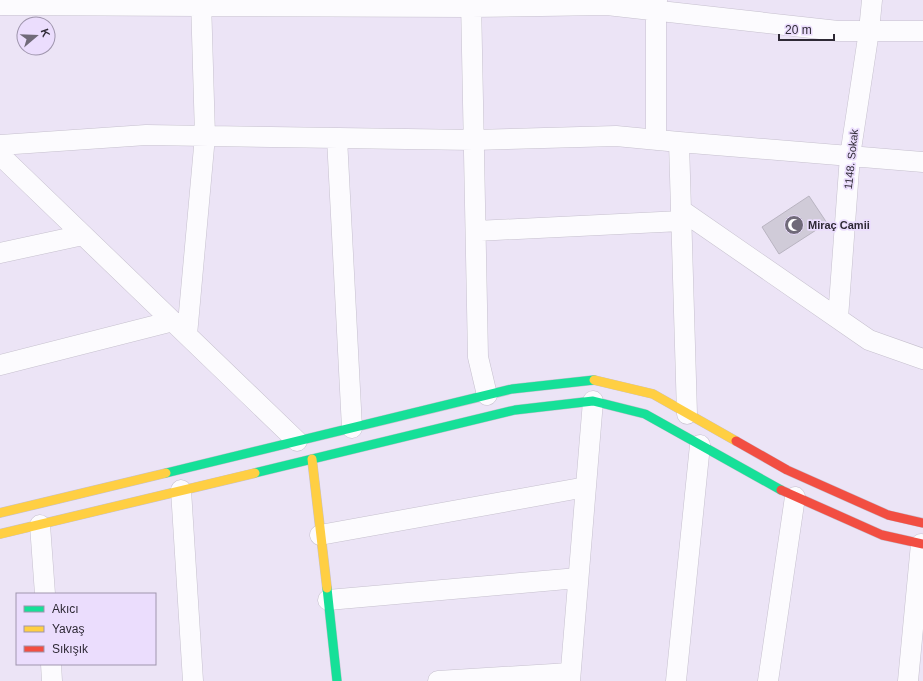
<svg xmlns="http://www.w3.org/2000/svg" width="923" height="681" font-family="Helvetica,sans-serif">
  <rect width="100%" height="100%" fill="#ece4f6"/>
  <!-- building -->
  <path fill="#d0cbd8" stroke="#b9b4c1" d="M809,196L827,223L779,254L762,227Z"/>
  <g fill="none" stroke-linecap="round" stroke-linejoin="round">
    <!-- street casing -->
    <g stroke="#c6c0ce" stroke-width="21">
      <path id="street" d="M471,0L478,357L487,395
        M0,5L201,6L471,7L607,5L838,31H923
        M337,138L352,428
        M656,140V11L657,0
        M679,142L687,414
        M0,145L146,135L474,140L616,136L679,142L923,162
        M0,155L297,441
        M681,210L869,340L923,359
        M476,231L681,221
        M0,253L83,235
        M838,318L850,156L869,31L872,0
        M187,335L205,136L201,0
        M0,365L173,321
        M181,490L193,681
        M40,525L45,594
        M320,535L586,487
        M328,600L578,578
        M51,664L52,681
        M438,681L570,673
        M570,681L593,401
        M676,681L700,445
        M768,681L795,497
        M908,681L921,544"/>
    </g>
    <!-- fast casing -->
    <g stroke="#c6c0ce" stroke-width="10">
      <path id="fast" d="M166,473L512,389L594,380
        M255,473L515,410L593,401L645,414L781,490
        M327,588L337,681"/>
    </g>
    <!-- slow casing -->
    <g stroke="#c6c0ce" stroke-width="10">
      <path id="slow" d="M594,380L653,394L736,441
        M312,459L327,588
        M0,513L166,473
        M0,534L255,473"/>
    </g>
    <!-- jam casing -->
    <g stroke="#c6c0ce" stroke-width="10">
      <path id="jam" d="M736,441L787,470L888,515L923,523
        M781,490L882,535L923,544"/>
    </g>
    <!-- street -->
    <use href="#street" stroke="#fcfbfe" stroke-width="20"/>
    <!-- fast -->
    <use href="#fast" stroke="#16e098" stroke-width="9"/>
    <!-- slow -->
    <use href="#slow" stroke="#ffcf43" stroke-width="9"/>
    <!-- jam -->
    <use href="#jam" stroke="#f24e42" stroke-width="9"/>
  </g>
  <!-- icons -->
  <defs>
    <g id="mosque-disc" transform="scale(1)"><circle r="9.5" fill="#706a79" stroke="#ebddfd"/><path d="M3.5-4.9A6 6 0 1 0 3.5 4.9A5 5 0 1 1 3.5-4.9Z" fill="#fff"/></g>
  </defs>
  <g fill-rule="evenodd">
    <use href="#mosque-disc" x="794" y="225"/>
  </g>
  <g text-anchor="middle" stroke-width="3.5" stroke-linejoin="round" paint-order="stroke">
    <!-- street labels -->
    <g font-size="11" fill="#2e2935" stroke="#ebddfd">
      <text transform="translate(851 159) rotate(-84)" y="4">1148. Sokak</text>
    </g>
    <!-- poi labels -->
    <g font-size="11" font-weight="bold" fill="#2e2935" stroke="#ebddfd" text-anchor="start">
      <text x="808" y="229">Miraç Camii</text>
    </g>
  </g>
  <!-- legend -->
  <rect x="16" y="593" width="140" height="72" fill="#ebddfd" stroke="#9f95ad"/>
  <rect x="24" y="606" width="20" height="6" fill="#16e098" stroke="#9f95ad"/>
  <text x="52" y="613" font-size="12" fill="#2e2935">Akıcı</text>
  <rect x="24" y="626" width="20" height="6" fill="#ffcf43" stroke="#9f95ad"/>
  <text x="52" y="633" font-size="12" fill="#2e2935">Yavaş</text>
  <rect x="24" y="646" width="20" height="6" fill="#f24e42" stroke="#9f95ad"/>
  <text x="52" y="653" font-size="12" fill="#2e2935">Sıkışık</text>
  <!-- north arrow -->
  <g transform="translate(36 36) rotate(71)"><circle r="19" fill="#ebddfd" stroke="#9f95ad"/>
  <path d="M0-3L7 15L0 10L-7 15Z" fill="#706a79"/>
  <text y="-6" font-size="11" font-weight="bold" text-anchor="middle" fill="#2e2935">K</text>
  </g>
  <!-- scale -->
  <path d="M779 34v6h55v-6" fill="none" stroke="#2e2935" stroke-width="2"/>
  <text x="785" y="34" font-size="12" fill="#2e2935" stroke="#ebddfd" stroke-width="3" paint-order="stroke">20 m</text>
</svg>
